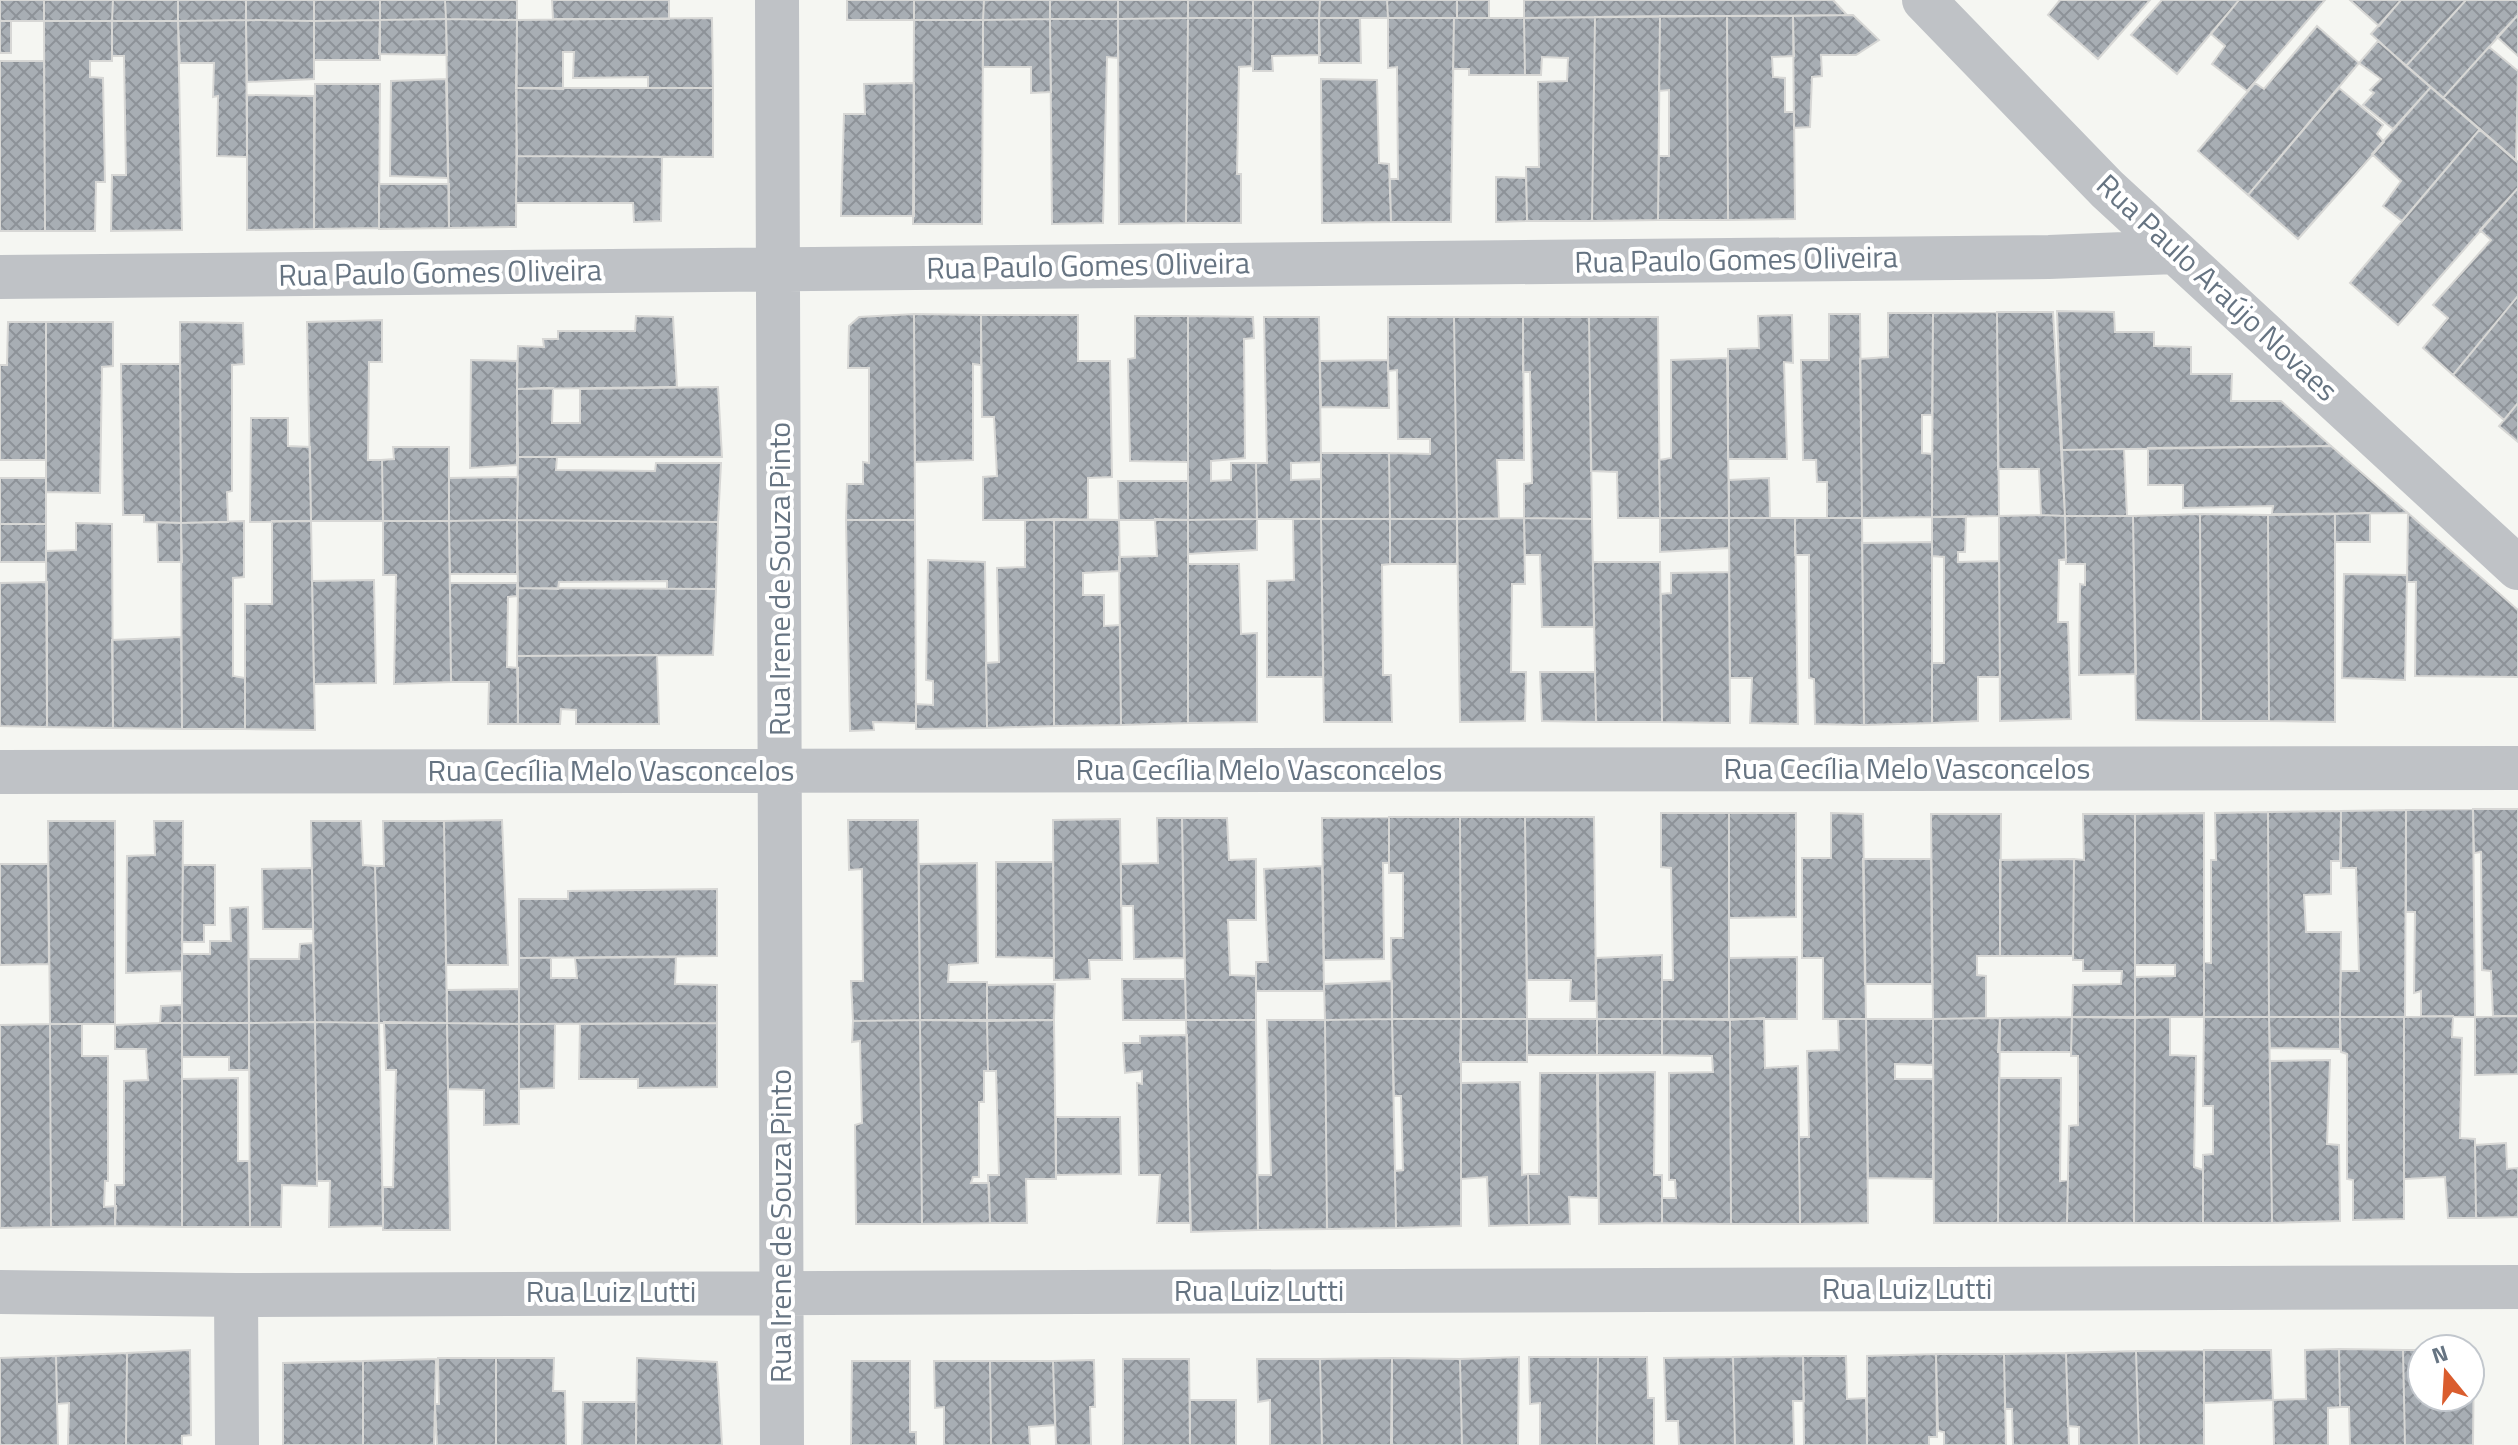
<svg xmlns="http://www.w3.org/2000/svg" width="2518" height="1445" font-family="'Titillium Web',sans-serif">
  <defs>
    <pattern id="building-cross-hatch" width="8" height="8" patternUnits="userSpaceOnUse" patternTransform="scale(2)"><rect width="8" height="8" fill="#a8aeb4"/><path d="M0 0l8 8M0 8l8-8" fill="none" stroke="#8d9298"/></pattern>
  </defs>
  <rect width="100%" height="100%" fill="#f5f6f2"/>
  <!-- building -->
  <path fill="url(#building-cross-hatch)" stroke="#d7d7d5" stroke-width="2" d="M0,0H44V21H0Z
    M44,0H113L112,21H44Z
    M113,0H178V21H112Z
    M178,0H246V20L178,21Z
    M246,0H314V21L246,20Z
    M314,0H380V20L314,21Z
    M380,0H445L446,19L380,20Z
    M445,0H517V20L446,19Z
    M552,0H669V19H553Z
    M847,0H914V20H847Z
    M914,0H984L983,20H914Z
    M984,0H1050V19L983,20Z
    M1050,0H1118V19H1050Z
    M1118,0H1188V18L1118,19Z
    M1188,0H1253V18H1188Z
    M1253,0H1320L1319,18H1253Z
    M1320,0H1387L1388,18H1319Z
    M1387,0H1457V18H1388Z
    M1457,0H1489V18H1457Z
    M1524,0H1833L1847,15L1524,18Z
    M2060,0H2150L2098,59L2048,15Z
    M2162,0H2239L2177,74L2131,35Z
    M2239,0H2325L2247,91L2212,64L2225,46L2211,34Z
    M2350,0H2401L2379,26Z
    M2401,0H2466L2406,66L2371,34Z
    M2466,0H2518V15L2443,98L2406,66Z
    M1853,15L1879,40L1856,55H1821L1822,76L1812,77L1810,127L1794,128L1793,16Z
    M2518,15V56L2497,37Z
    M1660,16H1727L1728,220H1658L1659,156H1669V90L1659,91Z
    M1660,16L1658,220L1592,221L1595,17Z
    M1727,16H1793L1794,56L1772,57L1773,77L1785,78V112H1794L1795,219L1728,220Z
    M1595,17L1592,221H1527L1526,167H1539L1538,82L1567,81L1568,58L1542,57L1541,75H1525L1524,18Z
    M712,18L713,88H648V77L573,78L574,52H563V89L516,88L517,20Z
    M1188,18H1253L1252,66L1239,67L1237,174H1241V223H1186Z
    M1188,18L1186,223L1119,224L1118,19Z
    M1253,18H1319L1320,55L1272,56L1273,71H1253Z
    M1319,18H1360L1361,63H1319Z
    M1388,18H1454L1451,222H1391L1390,179H1398L1397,67L1388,68Z
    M1454,18H1524L1525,75H1469V69H1453Z
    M446,19L517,20L516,227L449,228Z
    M446,19L447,55L379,54L380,20Z
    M1050,19H1118V58L1107,57L1103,223L1052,224Z
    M1050,19L1051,92L1031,93V67H983V20Z
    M246,20L314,21V79L247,82Z
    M246,20L247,157L217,156L218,96L213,97L214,63H180L178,21Z
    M380,20V60H314V21Z
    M914,20H983L982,224H913Z
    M0,21H11V53H0Z
    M44,21H112V61H90V77L103,78L105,182H96L95,231H45Z
    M112,21H178L182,230L111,231L112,175H126L124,56H112Z
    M2317,26L2359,63L2248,195L2198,151L2255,83L2264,89Z
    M2378,41L2431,87L2393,129L2363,105L2374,93L2370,90L2381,79L2359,63Z
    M2489,47L2518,71L2516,161L2443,98Z
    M0,61H44L45,231H0Z
    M446,79L448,178L390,176L391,81Z
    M1321,79L1377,80L1379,163L1389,164L1391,222L1322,223Z
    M914,83V216H841L844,114H865L864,84Z
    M315,84H380L379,228L314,229Z
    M2431,87L2480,129L2402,221L2383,206L2401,181L2372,154Z
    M516,88H713V157L517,156Z
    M2339,88L2383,125L2377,134L2384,142L2298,239L2248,195Z
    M247,95L314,96V229L247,230Z
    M2480,129L2518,162V188L2398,325L2350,283Z
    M517,156L662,157L661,221L634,222L633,203H516Z
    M1496,177L1526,178L1527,221L1496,222Z
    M379,184H449V228L379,229Z
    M2518,188V296L2453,375L2423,348L2448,318L2433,305L2491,240L2480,230Z
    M2518,296V403L2504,420L2453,375Z
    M2057,311L2114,312L2115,332H2154V346L2191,347V374H2232L2231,401H2281L2331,446L2062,450Z
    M1997,312L1999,516L1932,517L1933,313Z
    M1997,312H2053L2065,516L2041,515L2039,469H1998Z
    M1888,313H1933L1932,415H1922V453L1932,454V517L1862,518L1860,359L1888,357Z
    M914,314L981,315V365L973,364V460L915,462Z
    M914,314L915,520H846L847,484H863V462L869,463V368H848L849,326L859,317Z
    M1829,314H1860L1862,518H1827V482H1817L1816,460H1803L1801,360H1829Z
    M981,315H1078V361H1110L1112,477L1088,478V520H983V477L997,476L994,417H982Z
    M1792,315L1793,363L1784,362L1787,459H1728V349L1759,348L1758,316Z
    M636,316L673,317L677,387L517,389L518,346L544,347L543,339H558V331H635Z
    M1135,316H1188V462L1130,461L1128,359L1135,358Z
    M1188,316L1253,317L1254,338L1244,339L1245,458L1211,461V481L1231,480V463H1256L1257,519L1188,520Z
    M1264,317H1319L1321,462L1291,463V480L1321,479V519H1257L1256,463H1267Z
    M1388,317H1454L1457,519H1390L1389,453L1430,454V439H1398L1397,370L1388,371Z
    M1454,317H1523L1524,460H1497L1499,519H1457Z
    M1523,317H1589L1592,519L1524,518V484L1532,483L1530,372H1523Z
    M1589,317H1658L1660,518H1618L1617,472L1591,471Z
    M382,320V362H369L368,460H382L383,521H311L307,322Z
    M8,322H46V460H0V365H7Z
    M46,322H113V366L102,367L100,493L46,492Z
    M180,322L243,323L244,364L232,365V491L227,492L228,522L181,523Z
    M1727,358L1729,518H1660L1659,460L1671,458V360Z
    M471,360L517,361V465L470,468Z
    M1388,360L1389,408L1321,407L1320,361Z
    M121,364H180L181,523L144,522V515H123Z
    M718,387L722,457H518L517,389L553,388L552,423H580V389Z
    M2518,403V442L2499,426Z
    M251,418H288V446L310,447L311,521L250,522Z
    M2331,446L2408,513L2272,514L2273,506L2183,508V485H2148V448Z
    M393,447H449V521H383L382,460L394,459Z
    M2124,449L2127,516H2065L2062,450Z
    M1321,453H1389L1390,519H1321Z
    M518,457H557L556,470L655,471L656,463H721L718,522L517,520Z
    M518,477L517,520L449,521V478Z
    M0,478H46V524H0Z
    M1769,478L1770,518H1729V480Z
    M1118,481H1188V520H1119Z
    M2370,513V542H2335V514Z
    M2408,513L2518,610V677L2415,676L2416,582H2407Z
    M2200,514L2201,721L2136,720L2133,516Z
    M2200,514L2268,515L2269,721H2201Z
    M2335,514V722L2269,721L2268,515Z
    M2041,515L2065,516L2066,559L2059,560L2058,622H2068L2071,719L2000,721L1999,516Z
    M1966,516L1965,552H1958V562L1999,561L2000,677H1978V721L1932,723V663H1944V557L1932,556V517Z
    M2065,516H2133L2136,674L2079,675L2080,584L2085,585V564H2066Z
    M1524,518L1592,519L1594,627H1542L1540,555H1525Z
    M1524,518L1525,584H1512L1511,672H1526L1525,721L1460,722L1457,519Z
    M1660,518H1729V548L1660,552Z
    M1729,518H1795L1798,724L1750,723L1752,678H1730Z
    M1795,518H1862L1864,725L1815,724L1814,679L1809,678V555H1795Z
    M1054,519L1119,520L1120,571L1083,573V595H1104V626L1120,625L1121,725L1054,726Z
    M1054,519V726L987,728L986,663L999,662L997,568L1025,567V520Z
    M1155,519L1188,520V723L1121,725L1119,557L1157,556Z
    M1257,519V550L1188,554V520Z
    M1293,519H1321L1323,677H1267V581L1294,580Z
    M1321,519H1390V564L1382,565L1383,675H1391L1392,722H1324Z
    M1390,519H1457V564H1390Z
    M517,520L718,522L716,589H667V581L559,582L558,589L518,588Z
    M517,520V574H450L449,521Z
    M846,520H915L916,723L873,722L874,730L850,731Z
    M244,521V577L233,578V676L245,678V729H182L181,523Z
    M272,521H311L315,730L245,729V604H272Z
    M383,521H449L451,682L394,684L396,575H383Z
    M157,522L181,523L182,562H158Z
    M76,523L112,524L113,728L47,727L46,551L76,550Z
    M0,524H46V562H0Z
    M1932,542V723L1864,725L1862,543Z
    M928,560L985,562L987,728L916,729V704L933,705V681L926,680Z
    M1593,562H1660L1662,722H1596Z
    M1188,564H1239L1241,634L1257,633V722L1188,723Z
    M1729,572L1730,723L1662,722L1661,594L1671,593V573Z
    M2344,574L2407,575L2405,680L2342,678Z
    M374,580L376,683L314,684L312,581Z
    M47,582V727L0,726V583Z
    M450,583H517V596L508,597L507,667L518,668V724H488L489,682H451Z
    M518,588L716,589L713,655L517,656Z
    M181,637L182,729L113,728L112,640Z
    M657,655L659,724H576V710L561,709L560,724H518L517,656Z
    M1540,672H1595L1596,722L1542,721Z
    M2473,809L2475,1017L2421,1016V991L2414,993L2415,912H2406V810Z
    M2473,809H2518V1016H2493L2491,971L2482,970L2481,852L2474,853Z
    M2406,810L2405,1017H2340L2341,971H2359L2356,868H2341V811Z
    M2341,811L2340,861H2331V894L2304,895L2306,932H2341L2340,1017H2269L2268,812Z
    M2268,812L2269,1017H2204V962L2211,963V860H2216L2215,813Z
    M1661,813H1729V1019H1662V980H1673L1671,868L1661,867Z
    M1729,813H1796V917L1729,918Z
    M1831,813L1863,814L1866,1019H1823V958H1802V858H1831Z
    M2204,813V1017H2135V977L2175,976V965H2135V814Z
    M1931,814H2001L2000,956H1977V975L1986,976V1018L1933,1019Z
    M2083,814H2135V1017H2072L2073,985L2121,984L2122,971H2083V960H2073L2074,859L2084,860Z
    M1389,817V863H1383L1384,959L1324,960L1322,818Z
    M1389,817H1460L1461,1019H1392L1391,938H1403V873H1389Z
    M1460,817H1525L1527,1019H1461Z
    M1525,817H1594L1596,1001H1570L1571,980H1527Z
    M1157,818H1182L1184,958L1134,959L1133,906H1121V864L1158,863Z
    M1182,818H1227L1229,860L1256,859V920H1228L1230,975L1256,976V1020H1186Z
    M1120,819L1122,960H1089L1090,979L1054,980L1053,820Z
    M502,820L508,965H446L444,821Z
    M848,820H918L920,1020L853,1021L851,981H863L862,869L849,870Z
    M48,821H115V1024H50Z
    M154,821H183L182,971L126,973L127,856L155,855Z
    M311,821H361L363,865L375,866L379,1023L315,1022Z
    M383,821H444L447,1023H379L375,866H384Z
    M1863,859H1931L1932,984H1865Z
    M2074,859L2073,956H2000V860Z
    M996,862H1053L1054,958L996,957Z
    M977,863L978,963L949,965L948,982H987V1020H920L919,864Z
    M0,864H48L49,964L0,965Z
    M183,865H215V925H204V942H182Z
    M1322,866L1324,991H1256V962H1268L1264,869Z
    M312,868L313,929H263L262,869Z
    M717,889V956L519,958V899H568V891Z
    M248,907L249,1023H182V954H210V941H231L230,908Z
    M313,943L315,1022L249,1023V959H299L300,944Z
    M1662,955V1019H1597L1596,958Z
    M676,957L675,984L717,985V1023L519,1024V958H551V978H577L575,958Z
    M1797,957V1019H1729V958Z
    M1122,979H1185L1186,1020H1123Z
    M1392,981V1019L1325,1020L1324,984Z
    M1055,984L1054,1020H987V985Z
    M519,989V1024L447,1023V990Z
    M182,1005V1023H160L161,1006Z
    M2453,1016L2452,1037L2462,1038L2460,1138L2475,1139L2476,1218H2448L2445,1177L2404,1179V1017Z
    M2518,1016V1074L2475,1075V1017Z
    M2072,1017L2135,1018L2134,1223H2067L2069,1126L2078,1125V1056H2071Z
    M2072,1017L2071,1052H1998L2000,1018Z
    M2170,1017V1055L2196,1056L2194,1167L2203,1170V1223H2134L2135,1018Z
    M2204,1017H2269L2272,1223H2203V1155L2213,1154V1106H2203Z
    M2269,1017H2340V1049L2270,1048Z
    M2340,1017H2404V1219L2353,1220V1180L2347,1179V1054L2341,1052Z
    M1764,1018L1765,1068L1798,1066L1800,1224H1731L1730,1020Z
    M2000,1018L1998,1223H1934L1933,1019Z
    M1392,1019H1461V1226L1396,1228L1395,1171L1403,1170L1401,1096H1394Z
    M1392,1019L1396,1228L1327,1229L1325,1020Z
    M1461,1019H1527V1062H1460Z
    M1527,1019H1597V1055H1527Z
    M1597,1019H1662V1055H1597Z
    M1662,1019L1730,1020L1731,1224L1662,1223V1198H1676L1675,1180H1669V1073L1713,1072L1712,1056L1662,1055Z
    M1838,1019H1866L1868,1223L1800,1224L1799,1137H1809L1807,1051L1839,1050Z
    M1866,1019H1933V1065L1895,1064V1079H1933V1179L1868,1178Z
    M920,1020L922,1224H856L855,1125L862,1123L860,1041L852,1042L853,1021Z
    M920,1020L987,1021L988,1071H984V1102H979V1177H973L971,1183H989L990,1223L922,1224Z
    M1054,1020L1056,1179H1026L1027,1223H990L988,1175H999L996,1071H988L987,1021Z
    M1186,1020H1256L1258,1230L1191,1232Z
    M1267,1020H1325L1327,1229L1258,1230L1257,1175H1271Z
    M315,1022L379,1023L383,1226L329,1227L330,1181H317Z
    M315,1022L317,1186L282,1185L281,1227H250L249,1023Z
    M384,1022L447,1023L450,1230H383V1187H393L396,1070H386Z
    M160,1023H182V1227L115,1226V1185H124V1081L148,1080L146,1049H115V1025Z
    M182,1023H249V1070H229V1057H182Z
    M447,1023L519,1024V1124L484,1125V1090L448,1089Z
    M717,1023V1087L638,1088V1079H579L580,1024Z
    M50,1024H82V1056H108V1181H105L104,1207L116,1206L115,1226L51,1227Z
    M50,1024L51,1227L0,1228V1025Z
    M519,1024H555L554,1088L519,1089Z
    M1187,1035L1190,1223H1157L1160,1175H1139L1137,1083L1142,1084V1071L1125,1073L1123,1043H1140V1036Z
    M2330,1060L2327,1144L2339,1145L2340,1221L2272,1223L2270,1061Z
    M1655,1072L1654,1175H1662V1223L1599,1224L1598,1073Z
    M1540,1073H1597L1598,1198L1569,1197L1570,1224L1529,1225L1528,1174H1539Z
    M238,1078V1161H249L250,1227H182V1079Z
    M1999,1078H2061L2060,1181L2068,1180L2067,1223H1998Z
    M1520,1082L1522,1175L1528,1174L1529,1225L1489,1226L1487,1177L1461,1179V1083Z
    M1056,1117H1120L1121,1174L1056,1175Z
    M2506,1143L2507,1169L2518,1168V1217L2476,1218L2475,1145Z
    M2339,1349L2403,1350L2405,1445H2350L2349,1407H2340Z
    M2339,1349L2340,1407L2328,1408V1445H2274L2273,1400L2306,1399L2305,1350Z
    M2470,1349H2474L2473,1445H2405L2403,1350H2422V1397H2470Z
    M190,1350L191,1435L182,1436V1445H126L127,1353Z
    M2204,1350H2271L2273,1400L2204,1403Z
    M2204,1350V1445H2139L2136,1351Z
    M2136,1351L2139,1445H2079V1427L2068,1426L2066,1353Z
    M127,1353L126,1445H68L69,1403L57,1404L56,1356Z
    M2066,1353L2069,1445H2013L2012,1409H2005L2004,1354Z
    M1936,1354H2004L2006,1445H1944V1432L1938,1431Z
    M1936,1354L1937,1437H1929V1445H1867V1356Z
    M56,1356L58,1445H0V1358Z
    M1803,1356H1846L1847,1399L1866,1398L1867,1445H1804Z
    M1803,1356L1804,1401H1793L1794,1445H1735L1733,1357Z
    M1519,1357L1518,1445H1462L1460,1359Z
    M1529,1357H1598L1597,1445H1540V1403L1530,1404Z
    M1598,1357H1647L1648,1398H1654V1445H1597Z
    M1733,1357L1735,1445H1679L1678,1421H1666L1664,1358Z
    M438,1358H496V1445H437L435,1404H439Z
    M496,1358H554L553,1391H565L566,1445H496Z
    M637,1358L717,1362L722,1445H636Z
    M1392,1358L1460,1359L1462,1445H1392Z
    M1392,1358L1391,1445H1322L1320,1359Z
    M436,1359L434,1445H363V1361Z
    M1123,1359H1189L1190,1445H1123Z
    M1257,1359H1320L1322,1445H1270V1400L1258,1402Z
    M1094,1360L1095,1407H1090L1091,1445H1056L1053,1361Z
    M363,1361V1445H283V1363Z
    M852,1361H910V1432H916V1445H851Z
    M934,1361H990L991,1445H944V1407L935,1408Z
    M990,1361H1053L1055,1425L1029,1427L1030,1445H991Z
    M1190,1400H1236V1445H1190Z
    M583,1402H636V1445H582Z"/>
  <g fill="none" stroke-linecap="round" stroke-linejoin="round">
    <!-- minor -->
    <path stroke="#bfc2c6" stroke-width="44" d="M777,0L782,1445
      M1924,0L2107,189L2518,568
      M0,277L2049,257L2175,252
      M0,772L2518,768
      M0,1292L236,1295L2518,1287
      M236,1295L237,1445"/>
  </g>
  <g text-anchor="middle" stroke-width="8" stroke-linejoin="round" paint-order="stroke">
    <!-- street labels -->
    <g font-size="30" fill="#667482" stroke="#fff">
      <text transform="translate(1736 260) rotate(-1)" y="10">Rua Paulo Gomes Oliveira</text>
      <text transform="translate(1088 266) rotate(-1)" y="10">Rua Paulo Gomes Oliveira</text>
      <text transform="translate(440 273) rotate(-1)" y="10">Rua Paulo Gomes Oliveira</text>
      <text transform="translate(2217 288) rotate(43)" y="10">Rua Paulo Araújo Novaes</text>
      <text transform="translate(780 579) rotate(-90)" y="10">Rua Irene de Souza Pinto</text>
      <text x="1907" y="779">Rua Cecília Melo Vasconcelos</text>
      <text x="1259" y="780">Rua Cecília Melo Vasconcelos</text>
      <text x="611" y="781">Rua Cecília Melo Vasconcelos</text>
      <text transform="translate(781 1226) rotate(-90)" y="10">Rua Irene de Souza Pinto</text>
      <text x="1907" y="1299">Rua Luiz Lutti</text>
      <text x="1259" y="1301">Rua Luiz Lutti</text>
      <text x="611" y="1302">Rua Luiz Lutti</text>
    </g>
  </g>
  <!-- north arrow -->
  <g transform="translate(2446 1373) rotate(342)"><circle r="38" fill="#ffffff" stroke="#c2c7cd" stroke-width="2"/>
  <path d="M0-6L14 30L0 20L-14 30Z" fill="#da5d2e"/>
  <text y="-12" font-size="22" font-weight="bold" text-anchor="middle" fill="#667482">N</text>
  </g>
</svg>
